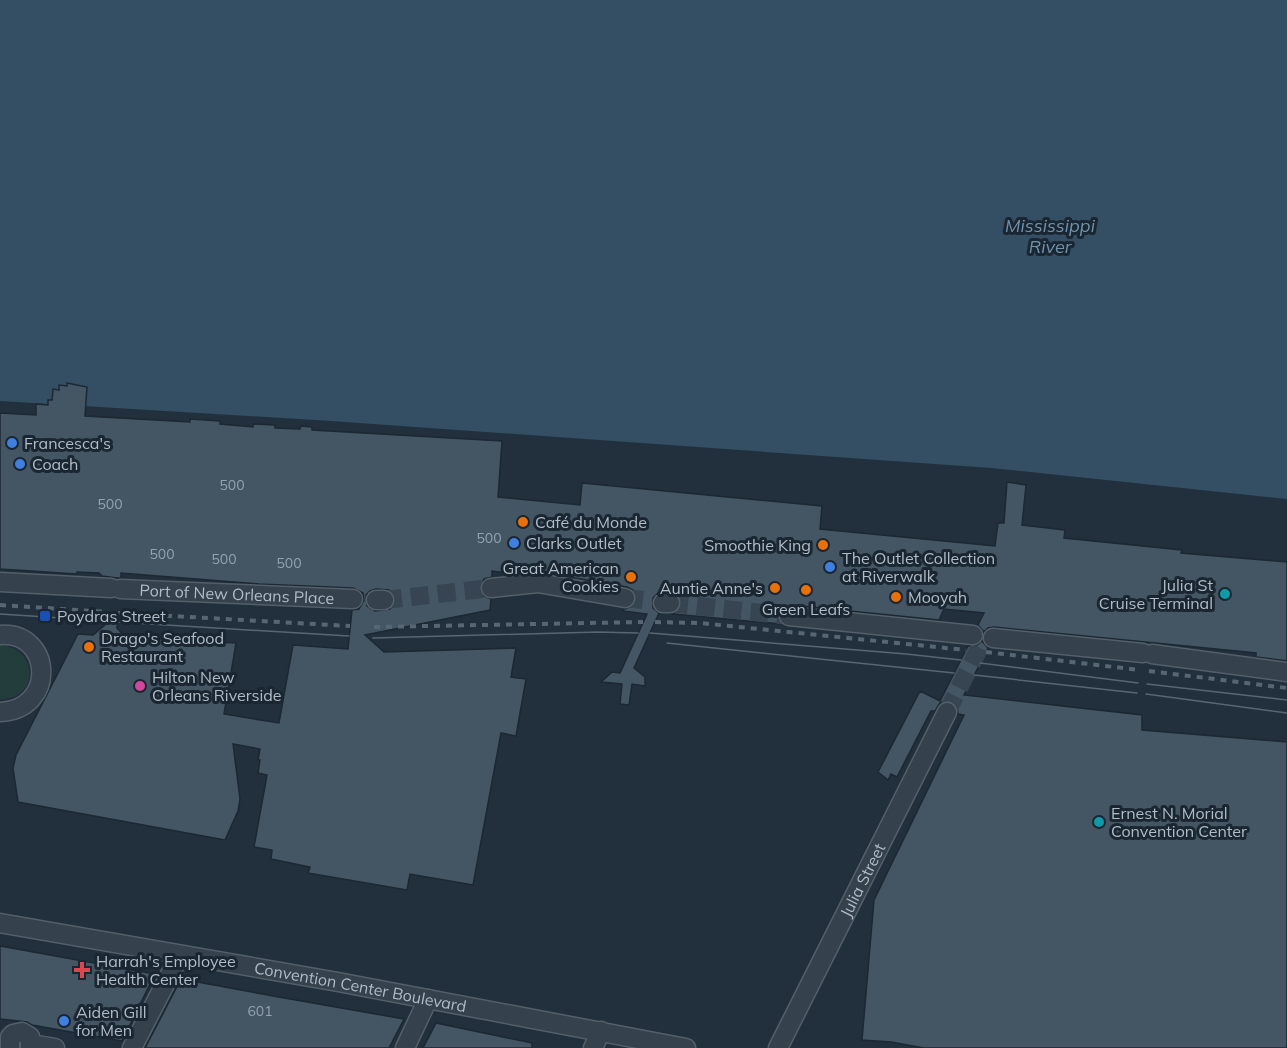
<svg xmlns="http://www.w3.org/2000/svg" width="1287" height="1048" font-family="Mulish,sans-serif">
  <rect width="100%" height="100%" fill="#21303c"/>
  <!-- green -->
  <path fill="#233d3c" d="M0,645C40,649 38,700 0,699Z"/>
  <!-- water -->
  <path fill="#344e64" d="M0,0H1287V499L991,468L331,421L0,401Z"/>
  <!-- building -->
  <path fill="#445663" stroke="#1c2833" stroke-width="1.5" fill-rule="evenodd" d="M67,383L87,387L85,416L190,422V419L220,421V424L253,427V424L275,425V428L300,429L301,426L312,427V430L502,441L498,497L580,505L582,483L822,506L820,529L995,546L998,523H1004L1007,482L1026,485L1022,525L1065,530L1064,538L1182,550L1181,553L1287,562V661L1256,657V653L994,627L988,628L984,632L978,625L984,613L944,609L939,620L790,605L780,610L778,615L781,624L673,614L680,608V598L675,593L663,592L657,594L653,598V608L659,613L634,668L645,677V686L632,684L629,705L620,704L622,684L601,682L612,672L620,673L647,614L623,611L624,609L633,606L636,600L633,590L627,587L540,572L516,574L492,571V577L484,579L480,589L482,595L491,599L490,610L365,635L384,652L516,648L511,677L526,679L516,736L501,733L473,885L410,874L407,890L308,873L310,867L271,859L272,850L254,847L267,775L258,773L260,760H258L260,749L233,744L240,799L238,811L225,840L18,802L13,768L16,755L78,634L93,635L118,614L117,628L125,637L236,643L224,714L279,723L293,645L348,649L352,610L359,609L364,600L363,593L353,588L259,584L121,573V578H117L102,576L99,573L77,572V574L0,569V413L36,415V404L48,405V400H52L53,389L59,390V385L67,386ZM376,589L389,590L393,594L395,601L390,609L375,611L367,606L366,595L370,591Z
    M982,641L988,648L964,695L1142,715V730L1287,742V1048H924L891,1042L862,1040L874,900L964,715L958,714L957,706L953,702L946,701L940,703L935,711H931L897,777L891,774L888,780L878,772L920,691L940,701L968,646L977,645Z
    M0,946L105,965L155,974L122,1041L32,1025L27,1022L0,1019Z
    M181,979L290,999L404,1019L389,1048H145Z
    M436,1023L532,1043V1048H423Z"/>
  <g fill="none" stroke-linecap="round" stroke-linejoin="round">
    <!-- minor-tunnel -->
    <path stroke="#364551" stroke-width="18" stroke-dasharray="18 9" stroke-linecap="butt" d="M625,598L651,601
      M384,600L491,588
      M670,603L789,616
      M947,712L985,637"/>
    <!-- minor casing -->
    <g stroke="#535f6a" stroke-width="21">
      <g id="minor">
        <path d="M0,582L111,588"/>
        <path d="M491,588L538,583L625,598"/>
        <path id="s1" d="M120,589L353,599"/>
        <path d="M376,600H384"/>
        <path d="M663,603H670"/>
        <path d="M789,616L973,635"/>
        <path d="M0,635C53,631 57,710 0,712"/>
        <path d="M993,638L1143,653"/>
        <path d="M1152,654L1287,672"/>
        <path id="s2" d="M0,923L338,982L686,1048"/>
        <path d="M31,1044L55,1048"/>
        <path d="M10,1048V1037L13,1034L22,1032L30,1037V1048"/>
        <path d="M132,1048L180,955"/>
        <path d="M405,1048L428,999"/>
        <path d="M593,1048L601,1031"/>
        <path id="s3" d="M778,1048L947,712"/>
      </g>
    </g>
    <!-- minor -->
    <use href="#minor" stroke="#35414c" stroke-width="18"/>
    <!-- tram -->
    <path stroke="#576673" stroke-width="1.5" d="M0,614L108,621
      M117,622L349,636
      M650,633L906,654L961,660
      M373,638L598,632L638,633
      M667,643L954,673
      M980,663L1138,683
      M974,675L1137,693
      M1147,684L1287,700
      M1146,694L1287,713"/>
    <!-- rail -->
    <path stroke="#576673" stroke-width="4" stroke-dasharray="6 6" stroke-linecap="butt" d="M0,605L108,612
      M118,613L350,626
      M655,622L700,623L966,650
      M374,627L643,622
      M986,652L1140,670
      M1149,671L1287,688"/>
  </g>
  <!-- markers -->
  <g fill="#3f7fe0" stroke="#1a2631" stroke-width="2">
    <circle cx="12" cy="443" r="6"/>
    <circle cx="20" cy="464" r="6"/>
    <circle cx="514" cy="543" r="6"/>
    <circle cx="830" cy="567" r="6"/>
    <circle cx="64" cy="1021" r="6"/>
  </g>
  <g fill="#e8710a" stroke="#1a2631" stroke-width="2">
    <circle cx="523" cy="522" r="6"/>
    <circle cx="823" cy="545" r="6"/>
    <circle cx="631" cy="577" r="6"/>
    <circle cx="775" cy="588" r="6"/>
    <circle cx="806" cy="590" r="6"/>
    <circle cx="896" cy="597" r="6"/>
    <circle cx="89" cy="647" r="6"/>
  </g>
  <g fill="#0f9aa8" stroke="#1a2631" stroke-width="2">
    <circle cx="1225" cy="594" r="6"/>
    <circle cx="1099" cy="822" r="6"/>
  </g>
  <rect fill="#1a4fb4" stroke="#1a2631" stroke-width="2" x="39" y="610" width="12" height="12" rx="3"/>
  <circle fill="#d1479c" stroke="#1a2631" stroke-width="2" cx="140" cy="686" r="6"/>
  <path fill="#e0444e" stroke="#1a2631" stroke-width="2" d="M79 961h6v6h6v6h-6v6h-6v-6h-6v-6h6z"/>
  <g text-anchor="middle" stroke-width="6" stroke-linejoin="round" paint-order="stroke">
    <!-- number labels -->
    <g font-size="14" fill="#95a2af">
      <text x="232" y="490">500</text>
      <text x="110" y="509">500</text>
      <text x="489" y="543">500</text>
      <text x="162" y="559">500</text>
      <text x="224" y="564">500</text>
      <text x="289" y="568">500</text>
      <text x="260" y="1016">601</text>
    </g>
    <!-- poi labels -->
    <g font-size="16" fill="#b0bcc8" stroke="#1a2631" text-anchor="start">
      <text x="24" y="449">Francesca's</text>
      <text x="32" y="470">Coach</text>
      <text x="535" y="528">Café du Monde</text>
      <text x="526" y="549">Clarks Outlet</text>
      <text x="811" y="551" text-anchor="end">Smoothie King</text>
      <text x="842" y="564">The Outlet Collection<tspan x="842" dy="18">at Riverwalk</tspan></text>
      <text x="619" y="574" text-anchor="end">Great American<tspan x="619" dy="18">Cookies</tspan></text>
      <text x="1213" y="591" text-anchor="end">Julia St<tspan x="1213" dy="18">Cruise Terminal</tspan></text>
      <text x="763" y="594" text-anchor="end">Auntie Anne's</text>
      <text x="908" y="603">Mooyah</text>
      <text x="806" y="615" text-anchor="middle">Green Leafs</text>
      <text x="57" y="622">Poydras Street</text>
      <text x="101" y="644">Drago's Seafood<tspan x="101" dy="18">Restaurant</tspan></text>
      <text x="152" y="683">Hilton New<tspan x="152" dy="18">Orleans Riverside</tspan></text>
      <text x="1111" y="819">Ernest N. Morial<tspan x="1111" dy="18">Convention Center</tspan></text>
      <text x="96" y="967">Harrah's Employee<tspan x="96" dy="18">Health Center</tspan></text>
      <text x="76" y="1018">Aiden Gill<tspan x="76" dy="18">for Men</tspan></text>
    </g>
    <!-- street labels -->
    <g font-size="16" fill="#b0bcc8" stroke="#1a2631">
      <text dy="6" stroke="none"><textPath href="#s1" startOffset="117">Port of New Orleans Place</textPath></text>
      <text dy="6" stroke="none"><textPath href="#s3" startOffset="188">Julia Street</textPath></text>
      <text dy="6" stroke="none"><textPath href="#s2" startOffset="366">Convention Center Boulevard</textPath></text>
    </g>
    <!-- water labels -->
    <g font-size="18" font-style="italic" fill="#7092ac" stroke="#1a2631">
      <text x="1050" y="232">Mississippi<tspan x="1050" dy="21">River</tspan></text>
    </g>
  </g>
</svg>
